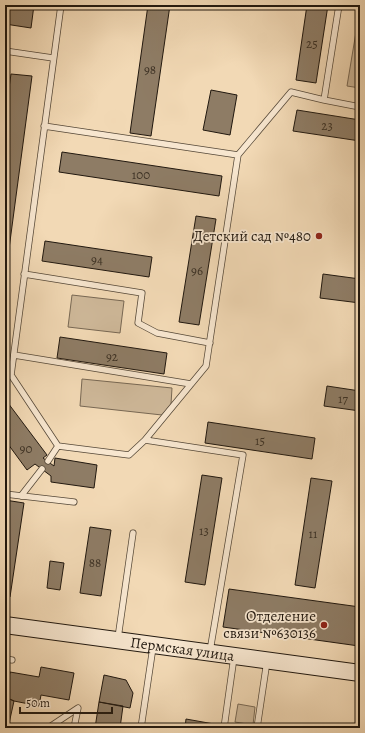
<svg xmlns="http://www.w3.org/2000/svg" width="365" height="733" font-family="Alegreya,serif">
  <rect width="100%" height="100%" fill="#f2d9b5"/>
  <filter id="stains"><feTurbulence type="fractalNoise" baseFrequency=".005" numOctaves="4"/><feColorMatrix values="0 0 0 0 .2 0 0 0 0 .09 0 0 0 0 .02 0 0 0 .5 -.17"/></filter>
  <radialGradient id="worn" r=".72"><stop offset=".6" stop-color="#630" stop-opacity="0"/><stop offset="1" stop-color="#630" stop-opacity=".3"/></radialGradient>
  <!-- green -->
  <path fill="#ceb899" stroke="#786854" d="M360,8V88L347,86Z
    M72,295L124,301L120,333L68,327Z
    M82,379L172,388L171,404L162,415L80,406Z
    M238,704L255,707L253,725L235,722Z"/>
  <!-- building -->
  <path fill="#8e7c65" stroke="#21180f" d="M7,5H34L31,28L5,24Z
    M148,5H170L151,136L130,133Z
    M307,5H328L316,83L296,80Z
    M11,74L32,76L5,279V116Z
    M211,90L237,95L230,135L203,130Z
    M297,110L360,120V141L293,131Z
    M62,152L222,176L219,196L59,172Z
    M196,216L216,219L199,325L179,322Z
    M45,241L152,257L149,277L42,261Z
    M323,274L360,279V303L320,298Z
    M60,337L167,353L164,374L57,358Z
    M327,386L360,391V411L324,406Z
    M5,399L47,455L43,458L54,466L55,458L97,465L94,488L51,482V476L35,464L27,470L5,440Z
    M208,422L315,438L312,459L205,443Z
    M202,475L222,478L205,585L185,582Z
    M311,478L332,481L315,588L295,585Z
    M5,500L24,503L10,597H5Z
    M90,527L111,530L101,596L80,593Z
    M50,561L64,563L60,590L47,588Z
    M229,589L360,607L359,646L223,627Z
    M41,667L74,673L69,700L41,695L39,706L14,701L5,697L10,672L39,677Z
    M5,671L10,672L5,697Z
    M104,675L126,680L133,693L130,708L99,702Z
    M5,697L14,701L8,728H5Z
    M99,702L123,706L120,728H95Z
    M186,719L214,724L213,728H185Z"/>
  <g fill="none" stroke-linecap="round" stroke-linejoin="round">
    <!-- lane casing -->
    <g stroke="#554838" stroke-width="7">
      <path id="lane" d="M61,5L11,375L58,446L129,455L145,440L243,455L210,651
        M339,5L324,100L360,107
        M5,51L53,58
        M44,126L238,155L291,92L324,100
        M24,274L142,293L138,323L157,333L210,343
        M14,355L191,384
        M145,440L206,366L238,155
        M48,461L58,446
        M5,494L74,502
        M21,496L42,469
        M118,638L133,533
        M5,659L12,660
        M48,728L78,708L74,728
        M141,728L153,647
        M224,728L234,657
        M257,728L267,661"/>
    </g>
    <!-- secondary casing -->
    <g stroke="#21180f" stroke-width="18">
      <g id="secondary">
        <path id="s1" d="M5,625L360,673"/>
      </g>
    </g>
    <!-- lane -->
    <use href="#lane" stroke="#f7e6cf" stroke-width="5.5"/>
    <!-- secondary -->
    <use href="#secondary" stroke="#f7e6cf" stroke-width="16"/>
  </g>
  <!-- markers -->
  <g fill="#8f2418" stroke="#f7e6cf" stroke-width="1.5">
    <circle cx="319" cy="236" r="4"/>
    <circle cx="324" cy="625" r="4"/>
  </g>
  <g text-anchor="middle" stroke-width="3.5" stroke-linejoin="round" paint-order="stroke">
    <!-- number labels -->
    <g font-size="13" fill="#3c3124">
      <text x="312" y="48">25</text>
      <text x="150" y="74">98</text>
      <text x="327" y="130">23</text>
      <text x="141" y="179">100</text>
      <text x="97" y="264">94</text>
      <text x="197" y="275">96</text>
      <text x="112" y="361">92</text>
      <text x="343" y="403">17</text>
      <text x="260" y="445">15</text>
      <text x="26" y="453">90</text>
      <text x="204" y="535">13</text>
      <text x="313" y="538">11</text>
      <text x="95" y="567">88</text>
    </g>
    <!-- poi labels -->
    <g font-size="15" fill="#21180f" stroke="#f7e6cf" text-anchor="end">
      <text x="311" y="241">Детский сад №480</text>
      <text x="316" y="621">Отделение<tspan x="316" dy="17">связи №630136</tspan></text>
    </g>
    <!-- street labels -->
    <g font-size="15" fill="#21180f" stroke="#f7e6cf">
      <text dy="5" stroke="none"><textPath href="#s1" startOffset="179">Пермская улица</textPath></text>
    </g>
  </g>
  <!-- margin -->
  <rect width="365" height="733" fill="none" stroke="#f2d9b5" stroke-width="20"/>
  <rect x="6" y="6" width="353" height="721" fill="none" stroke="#21180f" stroke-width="2"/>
  <rect x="10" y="10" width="345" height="713" fill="none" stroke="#21180f"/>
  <!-- scale -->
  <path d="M20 707v6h92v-6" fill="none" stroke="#21180f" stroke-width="2"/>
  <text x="26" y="707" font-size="12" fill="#21180f" stroke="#f7e6cf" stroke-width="3" paint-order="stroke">50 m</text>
  <rect width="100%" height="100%" filter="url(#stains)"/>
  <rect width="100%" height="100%" fill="url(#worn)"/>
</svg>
